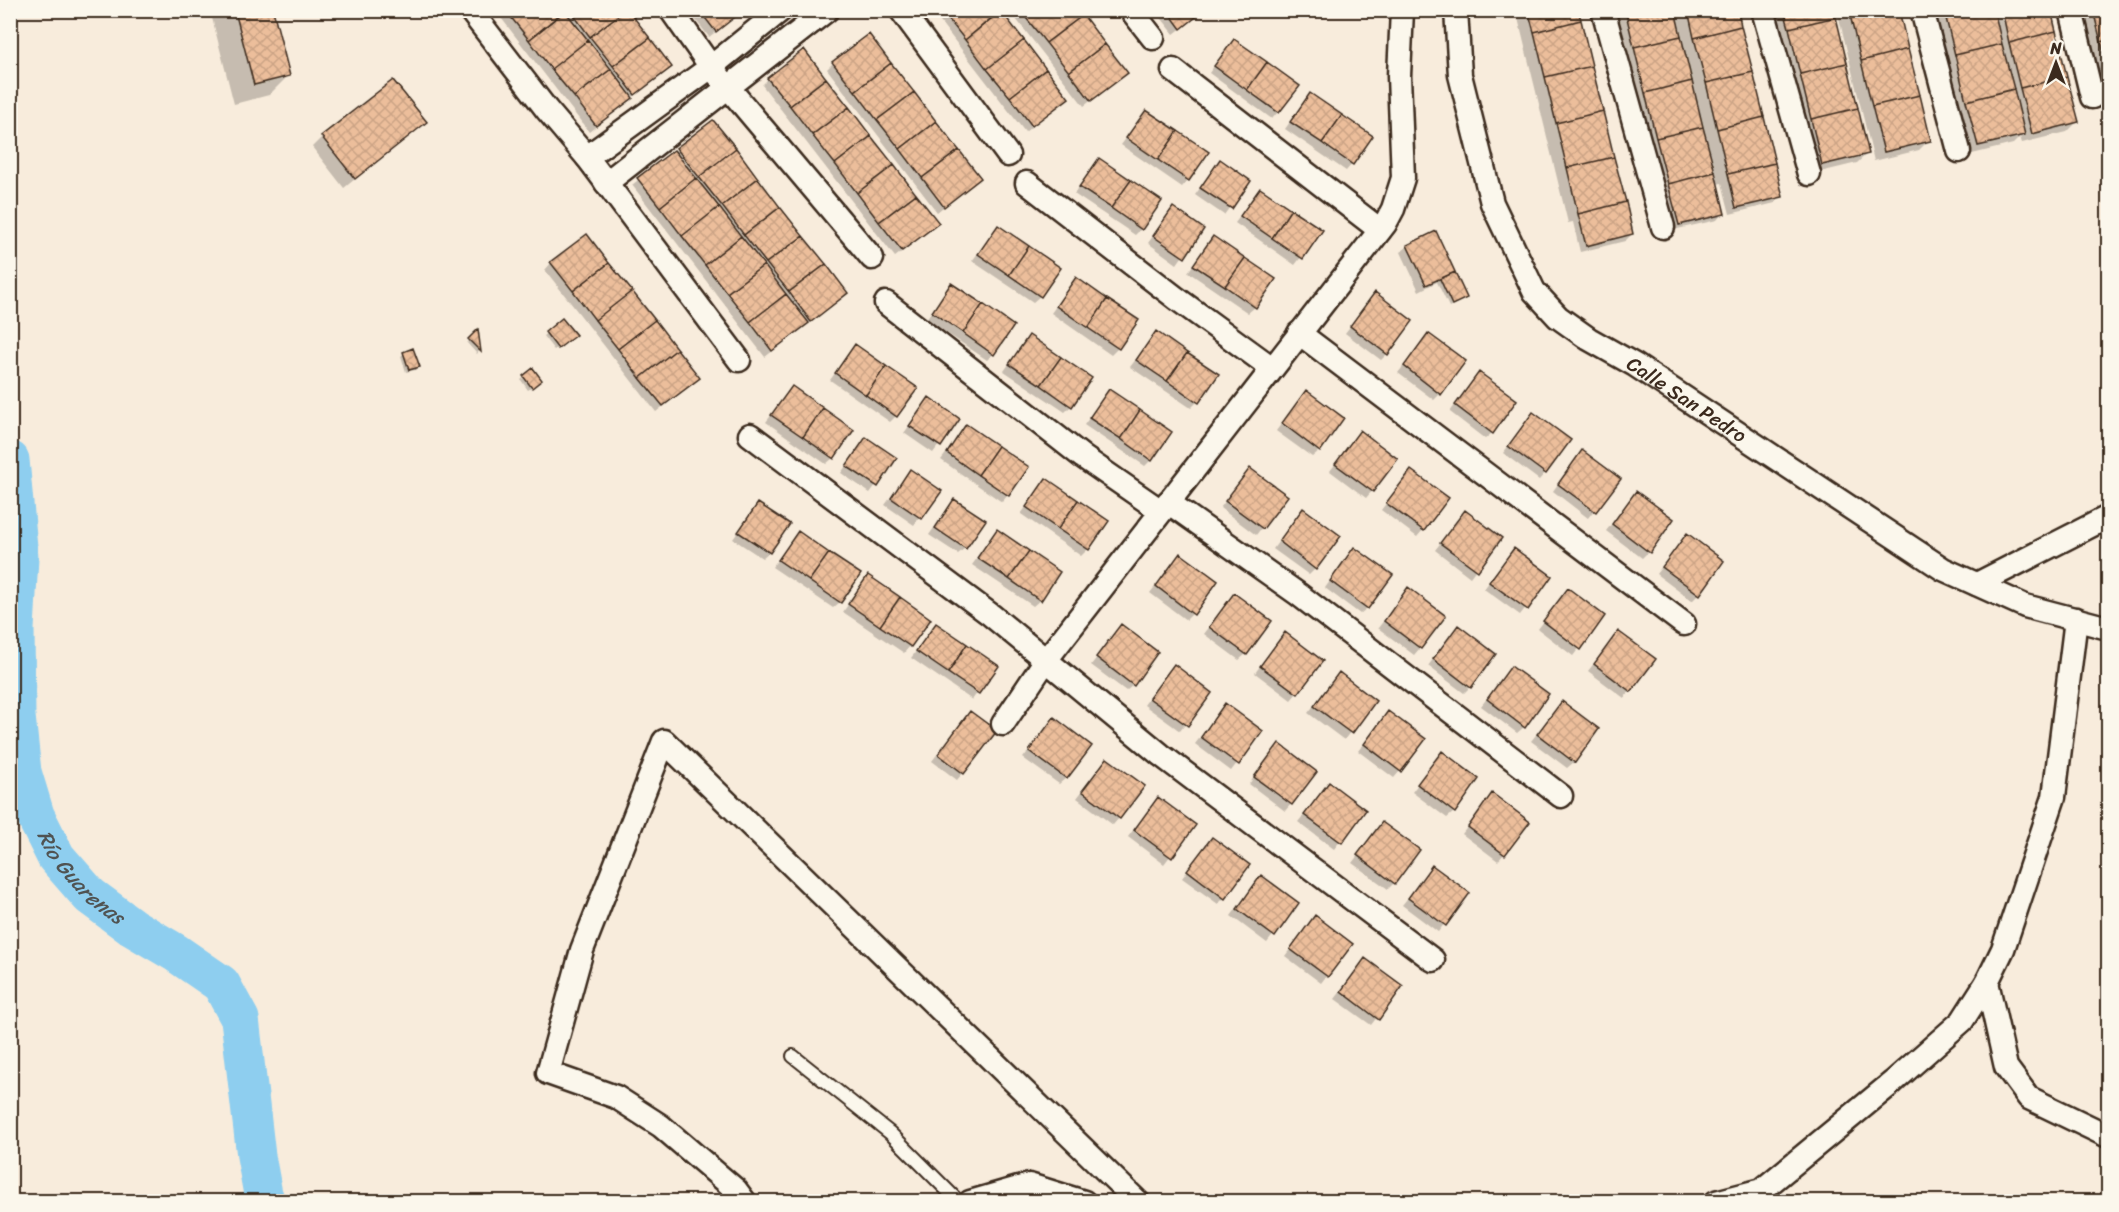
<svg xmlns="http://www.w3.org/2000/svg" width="2119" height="1212" font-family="Sriracha,sans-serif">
  <defs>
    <pattern id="building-cross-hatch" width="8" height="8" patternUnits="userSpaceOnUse" patternTransform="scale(1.5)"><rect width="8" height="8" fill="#ecbe9b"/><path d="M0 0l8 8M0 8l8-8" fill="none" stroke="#cba385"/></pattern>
  </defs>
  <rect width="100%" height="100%" fill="#f8ecdc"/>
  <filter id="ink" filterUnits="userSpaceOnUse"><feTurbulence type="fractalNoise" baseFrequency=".0167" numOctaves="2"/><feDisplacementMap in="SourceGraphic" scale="12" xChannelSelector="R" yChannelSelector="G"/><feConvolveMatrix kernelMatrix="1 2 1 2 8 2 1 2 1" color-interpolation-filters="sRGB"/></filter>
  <g filter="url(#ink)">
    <!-- shadow -->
    <path fill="#0003" d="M210,10H272L289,75L269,95L234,104Z
      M495,10H627L670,67L589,132Z
      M688,10H744L709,37Z
      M931,10H998L1067,98L1025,132Z
      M1009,10H1077L1119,79L1084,106Z
      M1155,10H1205L1174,34Z
      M1516,10H1577L1632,234L1625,241L1580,252L1573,222L1568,223Z
      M1613,10H1736L1781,196L1775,203L1730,214L1722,183L1716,184L1723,213L1717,220L1673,230Z
      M1772,10H1833L1868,153L1857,163L1812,174Z
      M1837,10H1897L1929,140L1919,150L1874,161Z
      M1932,10H2050L2077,122L2067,132L2022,143L2020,137L2013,144L1968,155Z
      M2081,10H2108V94L2102,96Z
      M1228,47L1278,112L1272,119L1209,73Z
      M833,63L979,178L937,212L827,69Z
      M768,79L930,230L895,257L762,85Z
      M1304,102L1352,164L1346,171L1285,129Z
      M1146,112L1188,180L1182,187L1121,145Z
      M425,122L344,188L312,147L322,137Z
      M677,149L839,300L765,357L632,185Z
      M1099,160L1141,229L1135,235L1074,194Z
      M1220,161L1249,181L1224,215L1195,195Z
      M1260,190L1321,231L1295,265L1235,223Z
      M1173,209L1202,229L1177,264L1148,243Z
      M998,227L1040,296L1033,302L972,261Z
      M1213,238L1255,307L1248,313L1188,272Z
      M1408,246L1453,272L1449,276L1465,298L1449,307L1437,282L1419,291L1401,252Z
      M551,263L698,378L656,412L545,270Z
      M1076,279L1118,348L1111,355L1051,313Z
      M951,285L993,354L987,360L926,319Z
      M1375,294L1387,354L1381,360L1345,333Z
      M562,320L571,338L554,350L543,336Z
      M477,333L479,351L477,354L467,343Z
      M1156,333L1197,402L1191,408L1130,367Z
      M1428,335L1440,394L1434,400L1398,373Z
      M1029,337L1071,406L1065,412L1004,371Z
      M855,346L896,416L890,422L830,380Z
      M404,353L418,367L415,370L406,372L401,356Z
      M533,370L538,383L528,390L521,380Z
      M1473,380L1492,433L1485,439L1450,412Z
      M792,388L833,458L826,464L766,422Z
      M1109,391L1151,460L1145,466L1084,425Z
      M929,399L958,419L933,453L904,433Z
      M1300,399L1319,451L1312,457L1276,431Z
      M1533,414L1545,473L1539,480L1503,453Z
      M967,426L1008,495L1002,502L941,460Z
      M1360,432L1372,491L1366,498L1330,471Z
      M866,438L895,459L870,493L841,473Z
      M1576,459L1618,479L1588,518L1553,491Z
      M1250,470L1286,496L1256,535L1220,508Z
      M910,471L939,491L914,525L885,505Z
      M1411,471L1423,530L1417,537L1381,510Z
      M1046,480L1088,549L1081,556L1021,514Z
      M1636,493L1648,552L1642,558L1606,531Z
      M954,500L965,548L958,554L929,535Z
      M758,505L769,552L762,558L733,539Z
      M1465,512L1500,538L1470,577L1435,550Z
      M1297,516L1315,569L1309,575L1273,549Z
      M997,531L1040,600L1033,606L972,565Z
      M798,533L840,602L833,608L772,567Z
      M1687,535L1699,594L1692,601L1656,574Z
      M1180,555L1192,614L1186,620L1150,593Z
      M1348,556L1367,608L1360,614L1325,588Z
      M1508,556L1550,576L1520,615L1484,589Z
      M862,584L910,646L904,653L843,612Z
      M1408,589L1420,648L1414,655L1378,628Z
      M1568,590L1603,617L1573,656L1538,629Z
      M1234,595L1246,654L1239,660L1204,634Z
      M936,625L997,666L972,700L911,658Z
      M1121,626L1133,685L1126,691L1091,665Z
      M1618,633L1630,691L1624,698L1588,671Z
      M1452,634L1470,687L1464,693L1428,666Z
      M1279,640L1297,693L1291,700L1255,673Z
      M1511,668L1524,727L1517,733L1481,706Z
      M1168,672L1210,693L1180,731L1144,705Z
      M1339,674L1374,701L1344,740L1308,713Z
      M1562,703L1574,762L1567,768L1531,741Z
      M1225,705L1261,732L1231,771L1195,744Z
      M1388,713L1400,771L1394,778L1358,751Z
      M1054,719L1066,778L1059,784L1023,758Z
      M964,720L963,773L957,780L932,761Z
      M1273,752L1291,804L1285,811L1249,784Z
      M1442,753L1454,812L1447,818L1412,792Z
      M1107,759L1119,818L1113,825L1077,798Z
      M1329,784L1364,810L1334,849L1298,822Z
      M1492,795L1504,854L1498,861L1462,834Z
      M1152,805L1194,825L1164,864L1128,837Z
      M1382,824L1394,883L1388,889L1352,863Z
      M1212,839L1224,898L1218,904L1182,878Z
      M1433,867L1468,893L1438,932L1402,905Z
      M1255,884L1297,904L1267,943L1231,916Z
      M1309,924L1351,944L1321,983L1285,956Z
      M1365,960L1401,986L1371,1025L1335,999Z"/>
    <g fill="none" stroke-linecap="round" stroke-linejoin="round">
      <!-- river -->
      <path stroke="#8eceef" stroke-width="39" id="s1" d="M10,460L19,558L15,629L16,716L22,772L35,815L56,857L90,896L132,927L176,953L221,984L240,1019L256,1156L263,1194L266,1202"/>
    </g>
    <!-- building -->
    <path fill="url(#building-cross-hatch)" stroke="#3b2a1e" stroke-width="1.5" d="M235,10H256L236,15Z
      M256,10H273L290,76L254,85L236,15Z
      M565,10L529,40L506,11L507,10Z
      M570,10H625L590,37Z
      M625,10H628L650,38L613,66L590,37Z
      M699,10H744L716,32Z
      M1001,10L965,40L942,11L943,10Z
      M1028,10H1079L1083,15L1046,43L1023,14Z
      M1167,10H1205L1181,29Z
      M1528,10H1578L1581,20L1534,32Z
      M1625,10H1675L1681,36L1634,47Z
      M1688,10H1738L1741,26L1694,38Z
      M1784,10H1834L1836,17L1789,28Z
      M1849,10H1870L1850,15Z
      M1870,10H1899L1908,49L1861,61L1850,15Z
      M1944,10H1994L2002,44L1955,55Z
      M2002,10H2051L2056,31L2009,43Z
      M2093,10H2108V40L2101,42Z
      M565,11L588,40L551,69L529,40Z
      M1001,11L1024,40L987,69L965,40Z
      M1083,15L1105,44L1069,72L1046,43Z
      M1836,17L1847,63L1800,74L1789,28Z
      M1581,20L1592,66L1545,77L1534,32Z
      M1741,26L1753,72L1706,83L1694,38Z
      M2056,31L2067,77L2020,88L2009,43Z
      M869,34L891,63L855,91L832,62Z
      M1681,36L1692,81L1645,93L1634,47Z
      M650,38L672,67L635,95L613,66Z
      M1234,39L1267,62L1247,90L1214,66Z
      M588,40L611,69L574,97L551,69Z
      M1024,40L1046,69L1010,97L987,69Z
      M2108,40V71L2101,42Z
      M1105,44L1128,73L1091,101L1069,72Z
      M2002,44L2014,89L1966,101L1955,55Z
      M804,49L826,78L790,106L767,78Z
      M1908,49L1920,95L1872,106L1861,61Z
      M1267,62L1300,86L1279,113L1247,90Z
      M891,63L914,92L877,120L855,91Z
      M1847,63L1858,108L1811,119L1800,74Z
      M1592,66L1603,111L1556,123L1545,77Z
      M611,69L633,98L596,126L574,97Z
      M1046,69L1069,98L1032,126L1010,97Z
      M1753,72L1764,117L1717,129L1706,83Z
      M2067,77L2079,122L2032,134L2020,88Z
      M826,78L849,107L812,135L790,106Z
      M393,80L427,122L355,179L321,136Z
      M1692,81L1703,127L1656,138L1645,93Z
      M2014,89L2025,135L1978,146L1966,101Z
      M914,92L936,121L900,149L877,120Z
      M1310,93L1342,115L1322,143L1290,122Z
      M1920,95L1931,141L1884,152L1872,106Z
      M849,107L871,136L835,164L812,135Z
      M1858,108L1869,154L1822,165L1811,119Z
      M1146,110L1178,131L1158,160L1126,138Z
      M1603,111L1614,157L1567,168L1556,123Z
      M1342,115L1373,136L1353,165L1322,143Z
      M1764,117L1775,163L1728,174L1717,129Z
      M713,120L736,148L699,177L676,148Z
      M936,121L959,150L922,178L900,149Z
      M1703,127L1715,172L1668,184L1656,138Z
      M1178,131L1209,152L1189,181L1158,160Z
      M871,136L894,165L857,193L835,164Z
      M736,148L758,178L722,206L699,177Z
      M674,150L696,178L660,207L637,178Z
      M959,150L981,178L944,207L922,178Z
      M1614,157L1626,202L1578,214L1567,168Z
      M1099,158L1131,180L1111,208L1079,187Z
      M1220,159L1251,181L1232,209L1200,188Z
      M1775,163L1783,197L1736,208L1728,174Z
      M894,165L916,194L879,222L857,193Z
      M1715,172L1725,214L1679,225L1668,184Z
      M696,178L719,207L682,236L660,207Z
      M758,178L780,207L744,235L722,206Z
      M1131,180L1162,201L1142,230L1111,208Z
      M1260,188L1291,209L1272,238L1240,216Z
      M916,194L939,223L902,251L879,222Z
      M1626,202L1633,234L1586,246L1578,214Z
      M719,207L741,236L705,265L682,236Z
      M780,207L803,236L766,263L744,235Z
      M1173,207L1204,229L1185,258L1153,236Z
      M1291,209L1323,230L1303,259L1272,238Z
      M998,225L1029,246L1009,275L978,254Z
      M1436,231L1455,272L1426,285L1407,245Z
      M587,234L609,263L573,291L550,262Z
      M741,236L764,265L727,293L705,265Z
      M803,236L826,264L789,292L766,263Z
      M1213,236L1245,258L1225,286L1193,265Z
      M1029,246L1061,268L1041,297L1009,275Z
      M1245,258L1276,279L1256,308L1225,286Z
      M609,263L632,291L595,320L573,291Z
      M826,264L848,293L811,322L789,292Z
      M764,265L786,294L750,322L727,293Z
      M1455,272L1467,298L1452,305L1440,279Z
      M1076,277L1107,299L1088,328L1056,306Z
      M951,283L983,304L963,333L932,312Z
      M632,291L655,320L618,349L595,320Z
      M1375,292L1413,321L1388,355L1350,326Z
      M786,294L809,323L772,351L750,322Z
      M1107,299L1139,320L1119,349L1088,328Z
      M983,304L1014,326L994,355L963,333Z
      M562,318L576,335L558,349L545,332Z
      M655,320L677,349L640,378L618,349Z
      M478,329L481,352L468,339Z
      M1156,331L1187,353L1167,381L1136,360Z
      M1428,333L1466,361L1441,395L1404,366Z
      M1029,335L1061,357L1041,385L1009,364Z
      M855,344L886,366L866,395L835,373Z
      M413,348L420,367L409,370L403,352Z
      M677,349L700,378L663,406L640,378Z
      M1187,353L1219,374L1199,403L1167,381Z
      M1061,357L1092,378L1072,407L1041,385Z
      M886,366L918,388L897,417L866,395Z
      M533,368L542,380L532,388L523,376Z
      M1479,372L1517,400L1493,434L1455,405Z
      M792,386L823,408L803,437L771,415Z
      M1109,389L1140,410L1121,439L1089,418Z
      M1306,390L1344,418L1320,452L1282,423Z
      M929,397L960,419L941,447L909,426Z
      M823,408L854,430L834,459L803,437Z
      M1140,410L1172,432L1152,461L1121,439Z
      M1533,412L1571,440L1546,474L1508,446Z
      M966,424L998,446L978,475L947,453Z
      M1360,430L1398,459L1373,492L1335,464Z
      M866,437L897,458L878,487L846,466Z
      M998,446L1029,467L1009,496L978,475Z
      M1582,450L1621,479L1596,512L1558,484Z
      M1250,468L1288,496L1263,529L1225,501Z
      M910,469L942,491L922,519L891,498Z
      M1411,470L1449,498L1424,531L1386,503Z
      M1046,478L1078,500L1058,529L1026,507Z
      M1636,491L1674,519L1650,553L1612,524Z
      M954,499L986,520L966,549L935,528Z
      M1078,500L1109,521L1089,550L1058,529Z
      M758,503L790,524L770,553L738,532Z
      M1303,508L1341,536L1316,570L1279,541Z
      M1465,510L1502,538L1478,571L1440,543Z
      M997,529L1029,551L1009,579L977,558Z
      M798,531L829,553L809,581L778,560Z
      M1687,533L1724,561L1700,595L1662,567Z
      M1354,547L1393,575L1368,609L1330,581Z
      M1514,548L1552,576L1528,610L1489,582Z
      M1029,551L1060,572L1041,601L1009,579Z
      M829,553L861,574L841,603L809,581Z
      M1180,553L1218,581L1194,615L1156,586Z
      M868,575L900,597L880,626L848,604Z
      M1408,587L1446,616L1421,649L1384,621Z
      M1568,588L1605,616L1581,650L1543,621Z
      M1234,593L1272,621L1247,655L1209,627Z
      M900,597L931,619L911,647L880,626Z
      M936,623L967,644L948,673L916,651Z
      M1121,624L1158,652L1134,686L1096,657Z
      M1458,625L1496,654L1471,688L1433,659Z
      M1618,631L1656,659L1631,692L1594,664Z
      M1285,632L1323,661L1298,694L1260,666Z
      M967,644L999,666L979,694L948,673Z
      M1174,664L1212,693L1188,726L1149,698Z
      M1511,666L1549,694L1525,728L1487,699Z
      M1339,672L1376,701L1352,734L1314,706Z
      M1562,701L1599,729L1575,763L1537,734Z
      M1225,703L1263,731L1239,765L1201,737Z
      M970,711L997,731L964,774L938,754Z
      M1388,711L1426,739L1401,772L1364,744Z
      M1054,717L1092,746L1067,779L1029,751Z
      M1279,743L1317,772L1292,805L1254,777Z
      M1442,751L1479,779L1455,813L1417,784Z
      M1107,758L1145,786L1120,819L1082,791Z
      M1329,782L1366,810L1342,843L1304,815Z
      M1492,793L1530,822L1505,855L1468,827Z
      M1158,797L1196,825L1172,858L1134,830Z
      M1382,822L1420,850L1395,884L1357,855Z
      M1212,837L1250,865L1225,899L1187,870Z
      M1432,865L1470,893L1446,926L1408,898Z
      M1261,875L1299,903L1275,937L1237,909Z
      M1315,915L1353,944L1328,977L1290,949Z
      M1365,958L1403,986L1379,1020L1341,991Z"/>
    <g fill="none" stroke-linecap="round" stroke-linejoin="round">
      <!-- service casing -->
      <g stroke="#3b2a1e" stroke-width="16">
        <path id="service" d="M793,1056L890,1133L959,1202"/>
      </g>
      <!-- minor casing -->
      <g stroke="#3b2a1e" stroke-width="27">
        <g id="minor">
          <path d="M470,10L547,110L587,157L739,360"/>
          <path d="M671,10L711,67L872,258"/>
          <path d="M901,10L1008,155"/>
          <path d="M1131,10L1153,38"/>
          <path id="s2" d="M1456,10L1460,75L1492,203L1534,291L1558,317L1589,339L1635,365L1943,569L2025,606L2108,628"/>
          <path d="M1603,10L1663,227"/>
          <path d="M1763,10L1809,174"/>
          <path d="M1922,10L1959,151"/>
          <path d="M2071,10L2092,97"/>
          <path d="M1173,70L1380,230"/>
          <path d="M587,157L711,67L781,10"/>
          <path d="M606,183L827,10"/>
          <path d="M1027,183L1176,298L1272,368"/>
          <path d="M886,303L1083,457L1161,511"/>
          <path d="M1299,333L1684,624"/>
          <path d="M750,435L991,615L1161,755L1433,960"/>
          <path d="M1168,502L1298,594L1561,796"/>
          <path d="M1977,584L2108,517"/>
          <path d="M1003,724L1046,660L1385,224L1393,209L1403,178L1399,76L1402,10"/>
          <path d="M1987,982L2006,1067L2029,1098L2108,1136"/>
          <path d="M745,1202L736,1190L661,1126L616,1097L548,1073L582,950L664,741L1138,1202"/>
          <path d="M970,1202L1029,1185L1084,1202"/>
          <path d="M1716,1202L1762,1190L1893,1082L1962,1021L1987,982L2003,949L2054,797L2076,619"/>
        </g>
      </g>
      <!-- service -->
      <use href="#service" stroke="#fbf7ec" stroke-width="12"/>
      <!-- minor -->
      <use href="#minor" stroke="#fbf7ec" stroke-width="22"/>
    </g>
  </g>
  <g text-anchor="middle" stroke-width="4.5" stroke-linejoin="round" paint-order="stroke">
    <!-- street labels -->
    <g font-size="20" fill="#3b2a1e" stroke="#fbf7ec">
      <text dy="7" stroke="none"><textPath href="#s2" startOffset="483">Calle San Pedro</textPath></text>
    </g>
    <!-- water labels -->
    <g font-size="21" font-style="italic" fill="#505352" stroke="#fbf7ec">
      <text dy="7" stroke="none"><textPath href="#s1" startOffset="436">Río Guarenas</textPath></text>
    </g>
  </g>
  <!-- margin -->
  <rect width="2119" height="1212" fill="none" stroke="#fbf7ec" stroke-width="36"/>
  <rect x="18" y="18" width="2083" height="1176" fill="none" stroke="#3b2a1e" stroke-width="2" filter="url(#ink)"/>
  <!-- north arrow -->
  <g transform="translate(2056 63)" stroke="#fbf7ec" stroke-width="4.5" paint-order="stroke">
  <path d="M0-4.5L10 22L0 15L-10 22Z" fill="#3b2a1e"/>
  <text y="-9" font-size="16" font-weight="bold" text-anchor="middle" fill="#3b2a1e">N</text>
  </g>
</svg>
